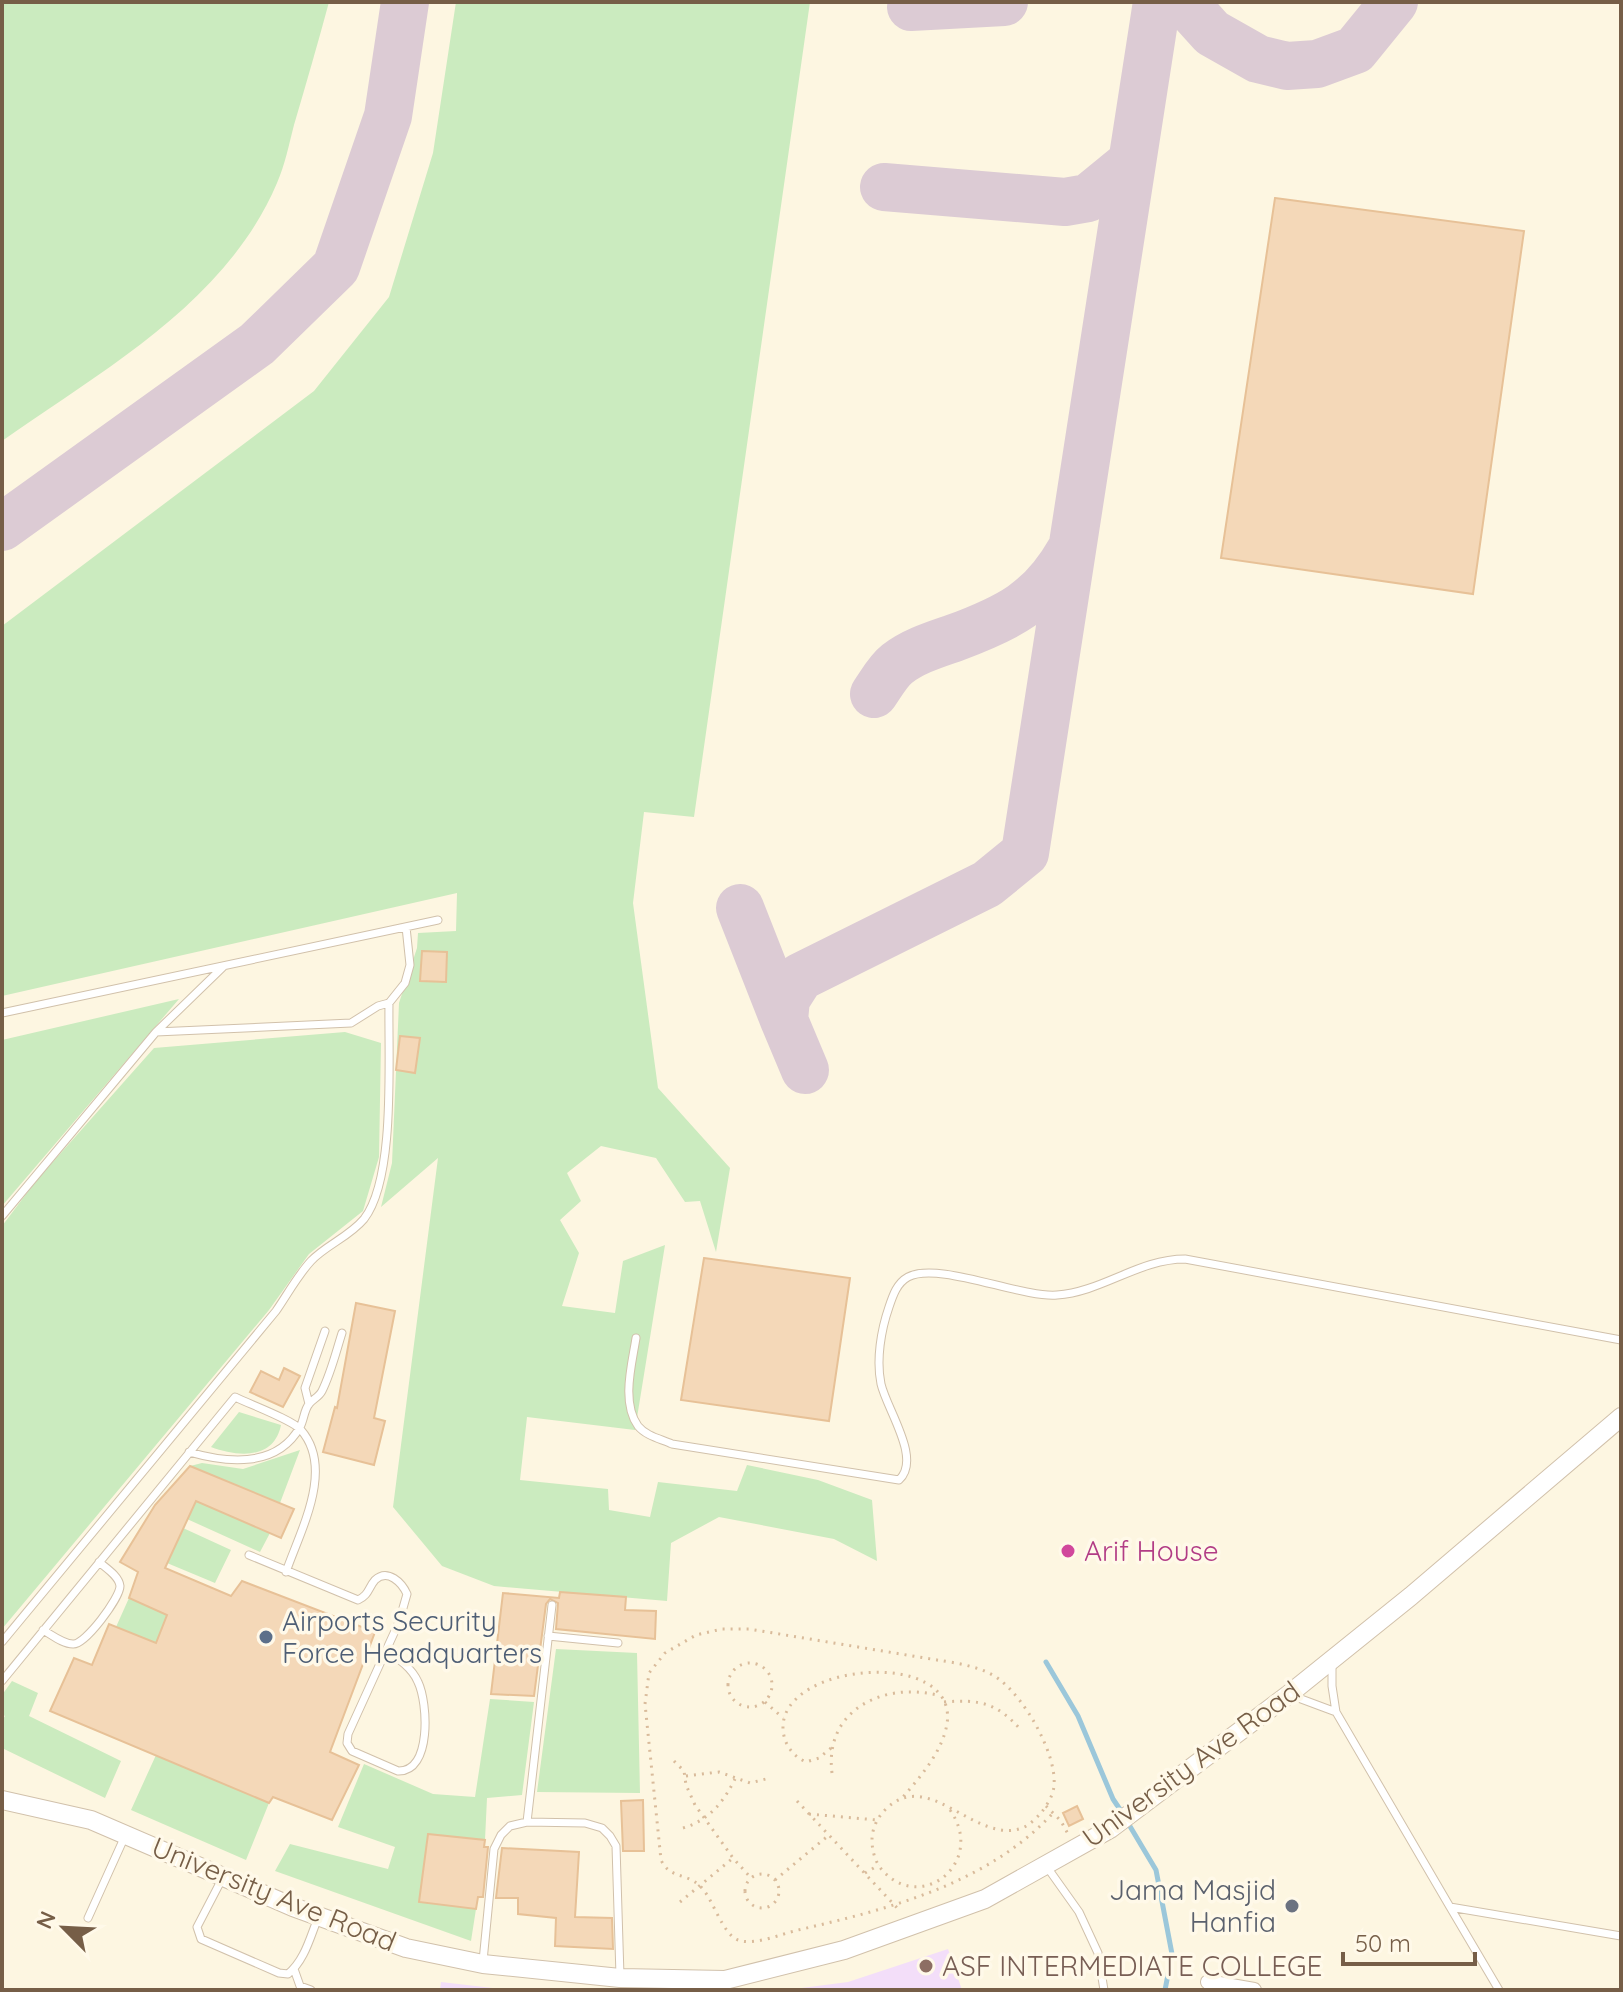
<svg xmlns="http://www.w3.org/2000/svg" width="1623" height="1992" font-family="Quicksand,sans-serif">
  <rect width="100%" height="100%" fill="#fdf6e1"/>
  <!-- education -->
  <path fill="#f3def9" d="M948,1949L962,1990H786L848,1982Z
    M441,1982L511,1990H440Z"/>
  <!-- green -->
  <path fill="#cbebbf" d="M2,2H329C318,43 306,84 294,125C289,144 285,165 277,183C226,303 104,369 2,441Z
    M456,2H810L694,817L644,812L633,903L658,1088L730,1168L716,1252L700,1201L685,1202L656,1158L601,1146L567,1173L581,1201L560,1220L579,1253L562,1306L615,1313L623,1261L665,1245L635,1430L527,1417L520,1480L608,1489L609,1510L650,1517L658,1482L737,1491L747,1465L818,1480L872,1500L877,1561L834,1539L719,1517L671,1543L667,1601L494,1586L442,1566L393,1507L438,1158L381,1207L392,1163L399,1003L417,948L418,933L456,931L457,893L2,996V626L314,391L389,297L433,153Z
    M179,999L2,1206V1040Z
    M345,1032L381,1043L379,1157L363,1211L309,1254L269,1310L2,1629V1226L36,1181L154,1048Z
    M239,1412L281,1425C274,1460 238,1457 211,1447Z
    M300,1450L280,1503L190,1466L202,1463L243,1469Z
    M196,1501L270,1533L260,1552L187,1519Z
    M183,1528L231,1550L215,1583L167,1563Z
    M129,1598L167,1615L156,1643L116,1627Z
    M556,1649L637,1653L640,1793L537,1792Z
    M12,1681L38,1693L29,1716L121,1761L105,1798L2,1748V1721L5,1716L2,1714V1695Z
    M490,1699L534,1702L522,1795L487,1798L485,1840L428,1834L419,1902L476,1909L471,1941L275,1871L290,1844L388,1869L395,1847L338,1827L364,1764L433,1794L475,1797Z
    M156,1755L269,1803L246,1860L131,1810Z"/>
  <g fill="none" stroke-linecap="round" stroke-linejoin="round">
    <!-- stream -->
    <path stroke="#9bc7da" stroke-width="5" d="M1046,1662L1078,1716L1113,1799L1123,1814
      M1128,1823L1156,1870L1172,1954L1165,1990"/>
    <!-- taxiway -->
    <path stroke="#dccbd4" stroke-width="48" d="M1189,2L1193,12L1212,33L1258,59L1287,66L1317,64L1355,50L1394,2
      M911,7L1004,2
      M884,187L1065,202L1088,198L1132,162
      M2,527L257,344L336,267L388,116L405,2
      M874,694C881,684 888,671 897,664C914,651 934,645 954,638C1008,618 1041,602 1070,551
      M740,908L784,1020
      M805,1070L784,1020L786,999L800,977L987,884L1025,853L1157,2"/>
  </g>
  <!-- building -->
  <path fill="#f4d8b8" stroke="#e7c197" stroke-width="2" d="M1275,198L1524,231L1473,594L1221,558Z
    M422,951L447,952L446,982L420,981Z
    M400,1036L420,1038L415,1073L396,1070Z
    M704,1258L850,1278L829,1421L681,1400Z
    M356,1303L395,1311L374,1418L385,1421L374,1465L323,1452L335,1407L337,1408Z
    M284,1368L300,1376L283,1407L250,1392L261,1371L279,1380Z
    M190,1466L294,1509L281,1538L196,1501L165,1568L231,1596L242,1581L375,1632L330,1752L359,1765L332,1820L273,1797L269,1803L50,1711L74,1658L92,1665L109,1624L156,1643L167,1615L129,1598L138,1572L120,1562L155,1505Z
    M560,1592L626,1597L625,1610L656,1611L655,1639L556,1629L558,1603L550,1599L546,1604L534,1696L491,1694L503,1593L559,1598Z
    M643,1800L644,1851H623L621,1801Z
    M1077,1806L1083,1819L1069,1826L1063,1813Z
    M428,1834L485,1840L484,1847H488L483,1897H478L476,1909L419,1902Z
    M502,1848L579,1852L575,1917L612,1918L613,1949L555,1946L556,1918L518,1914V1898H496Z"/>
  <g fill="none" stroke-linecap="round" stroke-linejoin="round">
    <!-- service casing -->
    <g stroke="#d1c1ab" stroke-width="9">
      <path id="service" d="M2,1013L438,920
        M156,1032L223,967
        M2,1216L156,1032L351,1023L378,1006L389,1003L405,983L410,965L406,927
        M636,1338C632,1364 621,1402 638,1426C646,1436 661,1439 672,1444L899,1480C922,1459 887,1410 881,1384C876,1360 881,1330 889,1307C893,1295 897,1283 908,1277C938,1261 1021,1298 1057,1295C1102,1292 1139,1259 1185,1259L1621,1340
        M309,1404L305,1388L325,1331
        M189,1452C227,1463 277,1468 300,1427C304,1420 304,1410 309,1404C313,1399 319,1397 322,1391C331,1373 336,1352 342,1333
        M249,1555L358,1600C369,1595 368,1588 375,1580C388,1568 402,1583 407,1594L399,1622L348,1734L347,1743L352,1751L398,1771C432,1772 428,1703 418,1682C412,1668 399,1659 386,1651
        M43,1630C52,1635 63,1644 73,1644C85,1645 120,1598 120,1586C119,1576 106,1568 99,1562
        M548,1636L618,1643
        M2,1642L276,1311C287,1295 298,1275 311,1261C326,1245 349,1237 364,1219C396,1178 388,1057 389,1003
        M1332,1662V1686L1336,1712
        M2,1681L235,1397C249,1404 293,1420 301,1430C335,1469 300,1531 286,1572
        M1293,1696L1336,1712L1450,1907L1621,1936
        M527,1822L552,1605
        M1047,1867L1079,1912L1098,1953L1104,1990
        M223,1877L197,1927L201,1939L279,1973L288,1974C305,1960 310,1937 318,1918
        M1450,1907L1499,1990
        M88,1918L125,1836
        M483,1961L494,1849L501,1835L510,1826L527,1822L585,1823L602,1828L610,1836L616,1846L620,1976
        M294,1969L300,1986L311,1990"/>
    </g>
    <!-- minor casing -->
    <g stroke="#d1c1ab" stroke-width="16">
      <path id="minor" d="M1208,1982L1254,1990"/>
    </g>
    <!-- tertiary casing -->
    <g stroke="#d1c1ab" stroke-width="20">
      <path id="tertiary" d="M2,1800L91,1820L293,1907L406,1948L483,1964L620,1978L725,1980L844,1950L985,1899L1110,1829L1288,1695L1411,1596L1621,1417"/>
    </g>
    <!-- path -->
    <path stroke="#d9bb9b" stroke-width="3" stroke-dasharray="2 6" stroke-linecap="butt" d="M728 1685a22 22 0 1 1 44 0a22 22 0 1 1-44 0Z
      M765,1702L783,1718
      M944,1702C980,1699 997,1703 1021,1730
      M831,1748L819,1758L806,1762C793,1756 784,1745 783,1729C780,1662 959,1647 947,1724C942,1752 921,1776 903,1797
      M674,1761L684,1771L686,1785L695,1805L733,1858L751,1878
      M832,1773C824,1710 883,1682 937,1695
      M686,1776L719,1772L750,1783L766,1779
      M797,1801L900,1911
      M1046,1806L1061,1821L1068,1834
      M950,1810C986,1861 924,1912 885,1873C876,1865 872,1852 872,1840C872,1828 878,1816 887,1808C929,1768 976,1845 1022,1828C1030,1825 1036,1818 1041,1813C1047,1805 1053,1796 1054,1786C1057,1754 1025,1699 1000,1680C984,1667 957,1663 937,1660L749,1629H722L696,1635L665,1653L649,1673L645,1704L661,1860C670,1879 687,1873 700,1886C713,1898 722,1934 738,1940C754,1946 781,1934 798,1930C889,1909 988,1884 1054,1812
      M809,1814L877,1820
      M683,1828C709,1820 723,1803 735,1779
      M865,1873L879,1865
      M745 1891a17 17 0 1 1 34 0a17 17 0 1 1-34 0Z
      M775,1880L829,1835
      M680,1902L733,1858"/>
    <!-- service -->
    <use href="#service" stroke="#fff" stroke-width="7"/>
    <!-- minor -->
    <use href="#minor" stroke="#fff" stroke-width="14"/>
    <!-- tertiary -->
    <use href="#tertiary" stroke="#fff" stroke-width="18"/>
  </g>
  <!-- markers -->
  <circle fill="#d1479c" stroke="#fff9e9" stroke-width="3" cx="1068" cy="1551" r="8"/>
  <circle fill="#5c6f8a" stroke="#fff9e9" stroke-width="3" cx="266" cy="1637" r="8"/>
  <circle fill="#6b7280" stroke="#fff9e9" stroke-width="3" cx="1292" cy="1906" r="8"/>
  <circle fill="#8d6e63" stroke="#fff9e9" stroke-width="3" cx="926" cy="1966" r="8"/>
  <g text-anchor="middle" stroke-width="7" stroke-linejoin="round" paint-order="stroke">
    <!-- hotel labels -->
    <g font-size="28" fill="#b23c85" stroke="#fff9e9" text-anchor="start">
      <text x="1084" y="1561">Arif House</text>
    </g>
    <!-- service labels -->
    <g font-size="28" fill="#4e5e75" stroke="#fff9e9" text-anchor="start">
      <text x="282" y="1631">Airports Security<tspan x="282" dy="32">Force Headquarters</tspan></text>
    </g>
    <!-- street labels -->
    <g font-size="28" fill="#765e47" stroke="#fff9e9">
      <text transform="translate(1191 1764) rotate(-36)" y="10">University Ave Road</text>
      <text transform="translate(274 1894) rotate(22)" y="10">University Ave Road</text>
    </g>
    <!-- worship labels -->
    <g font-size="28" fill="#5b616d" stroke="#fff9e9" text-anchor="end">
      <text x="1276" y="1900">Jama Masjid<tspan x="1276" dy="32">Hanfia</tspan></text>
    </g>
    <!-- education labels -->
    <g font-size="28" fill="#785e54" stroke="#fff9e9" text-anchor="start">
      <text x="942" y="1976">ASF INTERMEDIATE COLLEGE</text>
    </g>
  </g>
  <!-- border -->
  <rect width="1623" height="1992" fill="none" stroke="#765e47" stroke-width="8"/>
  <!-- north arrow -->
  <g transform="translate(64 1928) rotate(294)" stroke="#fff9e9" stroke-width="6" paint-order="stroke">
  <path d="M0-6L14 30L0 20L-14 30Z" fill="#765e47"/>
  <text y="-12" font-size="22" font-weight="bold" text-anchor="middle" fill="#765e47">N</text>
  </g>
  <!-- scale -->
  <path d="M1343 1952v12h132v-12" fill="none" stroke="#765e47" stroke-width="4"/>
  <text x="1355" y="1952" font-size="24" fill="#765e47" stroke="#fff9e9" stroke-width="6" paint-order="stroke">50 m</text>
</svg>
